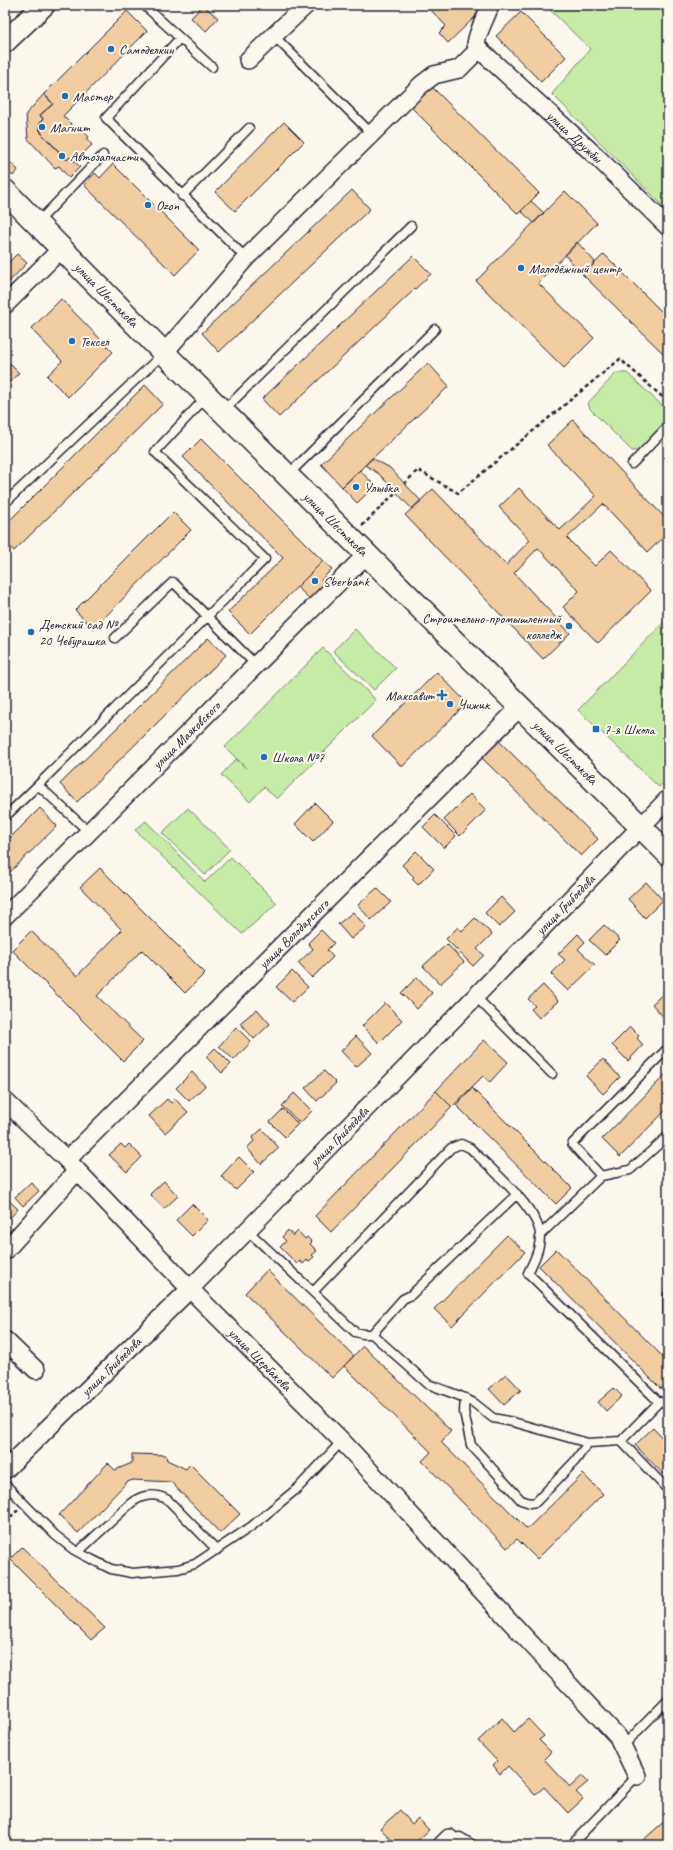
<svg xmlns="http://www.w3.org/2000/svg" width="673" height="1850" font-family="Caveat,sans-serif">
  <rect width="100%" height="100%" fill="#fbf7ec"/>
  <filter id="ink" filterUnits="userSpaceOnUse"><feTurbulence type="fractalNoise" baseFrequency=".025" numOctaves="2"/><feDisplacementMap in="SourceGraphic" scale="8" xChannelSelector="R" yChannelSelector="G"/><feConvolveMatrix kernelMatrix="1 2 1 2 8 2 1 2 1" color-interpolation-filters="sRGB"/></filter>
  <g filter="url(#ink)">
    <!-- green -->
    <path fill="#c6eca7" stroke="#748771" d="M545,5H668V211L552,94L590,49Z
      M616,373H627L668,411V418L639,451H632L590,409L588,403Z
      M668,618V778L659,787L578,710Z
      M355,629L396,668L374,690L333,651Z
      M323,648L376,700L277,799L264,787L250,802L221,775L236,759L246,768L225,747Z
      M188,808L230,849L205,875L162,833Z
      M146,821L205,882L231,857L277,903L242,934L135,830Z"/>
    <!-- building -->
    <path fill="#f1cca1" stroke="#22223b" d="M203,5L218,18L206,31L191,18Z
      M426,5H469L478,14L448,43L439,33L446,26Z
      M127,11L147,31L63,116L75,128L79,126L89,137L87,139L92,145L74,162L70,157L67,160L42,134L39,128L40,123L43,119L40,115L53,104L44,94Z
      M521,12L566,57L541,82L496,36Z
      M429,84L539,193L518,214L409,105Z
      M44,94L53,104L40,115L43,119L40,123L39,128L42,134L67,160L70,157L80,167L69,178L59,166L55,168L28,139L26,114Z
      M284,122L304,142L235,211L215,192Z
      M11,163L18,170L13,176L5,168Z
      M113,164L199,250L175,275L84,185L95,173L100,178Z
      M352,190L370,209L219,352L202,333Z
      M565,191L597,223L538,283L594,338L564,368L476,281Z
      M531,201L544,213L534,223L521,211Z
      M577,242L595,262L583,275L565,255Z
      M17,254L27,263L5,286V266Z
      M604,254L668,318V358L583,275Z
      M413,256L431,274L279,417L262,399Z
      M61,299L113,352L68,397L47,376L62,361L31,329Z
      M5,359L19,373L5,386Z
      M428,363L449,386L342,487L321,464Z
      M145,385L163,404L14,551L5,540V525Z
      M573,420L668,521V533L648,552L603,504L567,538L595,566L611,550L651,591L598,643L563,607L579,591L538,548L514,573L570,633L543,659L405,515L433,489L506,565L530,540L499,507L519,488L560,530L596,496L547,445Z
      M201,439L323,561L250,634L228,612L283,558L183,457Z
      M372,458L390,468L421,501L412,509L379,474L365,465Z
      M360,470L375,486L357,503L342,487Z
      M173,512L191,530L93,629L75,610Z
      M323,561L332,569L321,580L326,585L311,600L297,587Z
      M208,638L226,655L77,802L60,784Z
      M437,672L467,703L402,767L372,736Z
      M499,741L598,839L581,856L482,758Z
      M470,794L486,810L460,836L444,820Z
      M315,803L333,821L313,842L295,824Z
      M40,808L57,826L7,875L5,874V843Z
      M435,815L456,836L444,848L423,827Z
      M416,851L434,869L418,885L412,879L414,877L402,865Z
      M100,868L205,973L185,993L142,950L97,996L143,1041L123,1061L12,950L31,931L77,976L122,930L80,887Z
      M646,882L663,900L645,918L628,899Z
      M377,888L391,902L371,920L358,905Z
      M501,897L515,912L499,927L485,913Z
      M353,912L366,927L351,939L338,924Z
      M475,918L492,934L477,949L484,955L473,966L446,939L458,927L462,931Z
      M604,925L620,940L605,955L589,940Z
      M321,930L334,943L327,950L333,957L312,978L298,963L313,949L308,943Z
      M578,934L585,942L578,949L595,965L568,991L551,974L565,960L558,954Z
      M447,944L464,962L440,984L423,966Z
      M292,971L308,987L292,1002L276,987Z
      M417,977L432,993L417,1009L401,993Z
      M543,985L558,1001L539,1018L531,1009L535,1006L528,999Z
      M667,990L668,992V1018L666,1020L652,1004Z
      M385,1003L402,1020L379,1043L362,1026Z
      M257,1009L270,1024L254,1039L240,1023Z
      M236,1027L251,1042L234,1060L219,1046Z
      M630,1027L639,1036L637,1038L643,1045L628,1061L612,1045Z
      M356,1036L372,1053L356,1067L341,1051Z
      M484,1040L508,1062L490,1082L483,1076L452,1107L436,1091Z
      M215,1048L231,1064L222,1073L206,1057Z
      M603,1059L620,1077L603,1094L586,1076Z
      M324,1071L336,1083L317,1101L305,1088Z
      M192,1072L205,1086L189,1101L176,1088Z
      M668,1072V1108L620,1157L602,1139Z
      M472,1088L572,1188L556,1204L456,1105Z
      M436,1091L452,1107L331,1232L315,1216Z
      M294,1093L312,1111L300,1123L282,1106Z
      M167,1099L171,1103L175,1099L188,1112L165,1133L149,1116Z
      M283,1109L298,1124L285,1137L270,1122Z
      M262,1129L279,1148L261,1164L247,1148L254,1141L252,1138Z
      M121,1144L125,1148L129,1144L142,1157L127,1172L109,1155Z
      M239,1157L254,1172L236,1190L221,1176Z
      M164,1181L178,1196L164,1209L150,1194Z
      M31,1182L39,1191L23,1206L15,1197Z
      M5,1197L18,1209L10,1218L5,1214Z
      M192,1204L208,1220L192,1236L176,1220Z
      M288,1230L293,1236L298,1231L305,1239L307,1237L312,1242L310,1244L317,1251L312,1255L314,1257L308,1262L307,1260L303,1264L300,1261L297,1264L280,1247L286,1241L282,1237Z
      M507,1235L525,1252L452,1326L434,1309Z
      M556,1249L668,1362V1382L661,1389L539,1266Z
      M267,1270L354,1356L332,1378L245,1293Z
      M363,1346L451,1431L441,1442L527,1529L583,1474L603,1494L537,1559L517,1539L507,1548L422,1461L431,1452L344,1366Z
      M506,1374L521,1390L504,1405L489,1389Z
      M614,1388L622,1396L606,1411L598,1402Z
      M653,1428L668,1444V1479L635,1445Z
      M132,1454L166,1455L167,1460L186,1469L190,1464L240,1514L220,1533L171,1482L133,1480L127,1482L78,1533L59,1515L108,1463L115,1470L132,1463Z
      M22,1547L105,1628L91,1640L10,1559Z
      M502,1718L514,1732L528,1719L544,1736L539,1740L551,1752L544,1759L570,1787L582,1776L588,1782L576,1792L583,1799L568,1813L544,1787L535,1795L508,1766L500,1774L493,1765L497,1761L478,1741Z
      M400,1810L412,1824L418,1818L429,1830L413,1845H396L380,1828Z
      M668,1818V1845H644L641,1842Z"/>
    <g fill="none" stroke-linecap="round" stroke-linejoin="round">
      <!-- service casing -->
      <g stroke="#22223b" stroke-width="11">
        <path id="service" d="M144,5L180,38L106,118L246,258
          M274,36L372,134
          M180,38L212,67
          M182,196L249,128
          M37,223L103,155
          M224,410L411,226
          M632,464L668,426
          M288,475L435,329
          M5,503L164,353
          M115,638L173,582L256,665
          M5,817L38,785
          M89,832L38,785L265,559L155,452L207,396
          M475,996L552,1074
          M601,1176L630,1170L668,1136
          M247,1230L313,1292L451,1148L461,1144L470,1148C488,1166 540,1210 540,1236C540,1249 534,1261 528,1273L659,1402L621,1441L668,1490
          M540,1235L601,1176L572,1144L668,1048
          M313,1292L355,1332L363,1334H372L403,1299L411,1295L517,1194
          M668,1295V1321
          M372,1334L428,1384L460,1396L474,1403L493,1418L513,1422L588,1443L621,1441
          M465,1398L464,1412L471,1445L521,1500L530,1503L536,1502L575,1461L588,1443
          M659,1402L668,1403
          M5,1484L55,1535L74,1550L91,1559L111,1569L132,1573L178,1569L195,1564L252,1526L299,1487L342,1441
          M78,1552L131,1503C143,1494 156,1493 168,1500L217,1550
          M624,1745L668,1700
          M449,1838L460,1837L473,1845
          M571,1845L637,1776"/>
      </g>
      <!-- minor casing -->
      <g stroke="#22223b" stroke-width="20">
        <g id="minor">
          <path id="s1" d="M490,5C486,19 478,29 476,44L479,49L597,157L668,227"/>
          <path d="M248,60L306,5"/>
          <path d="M5,305L61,249"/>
          <path d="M164,353L246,258L421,85L434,75L459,69L479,49"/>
          <path id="s2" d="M5,916L367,554"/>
          <path id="s3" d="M5,1101L67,1160L190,1289L342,1441L618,1737L637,1776"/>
          <path id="s4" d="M67,1160L520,707"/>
          <path d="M5,1251L77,1171"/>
          <path d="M5,1340L36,1370"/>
          <path id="s5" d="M5,1470L190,1289L668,799"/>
          <path d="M442,1845L449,1838"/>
        </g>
      </g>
      <!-- tertiary casing -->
      <g stroke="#22223b" stroke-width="24">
        <path id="tertiary" d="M5,42L44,5"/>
      </g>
      <!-- secondary casing -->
      <g stroke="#22223b" stroke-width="25">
        <g id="secondary">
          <path id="s6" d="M5,191L164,353L668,854"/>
        </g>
      </g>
      <!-- path -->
      <path stroke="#22223b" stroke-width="2.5" stroke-dasharray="4 3" stroke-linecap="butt" d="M404,484L418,470L458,493L620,359L668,402
        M362,526L396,492
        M5,1522L18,1510"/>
      <!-- service -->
      <use href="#service" stroke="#fbf7ec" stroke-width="8"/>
      <!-- minor -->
      <use href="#minor" stroke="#fbf7ec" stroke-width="17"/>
      <!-- tertiary -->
      <use href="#tertiary" stroke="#fbf7ec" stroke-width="21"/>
      <!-- secondary -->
      <use href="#secondary" stroke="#fbf7ec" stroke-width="22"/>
    </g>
  </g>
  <!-- markers -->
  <g fill="#1f6fb2" stroke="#fbf7ec" stroke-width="1.5">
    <circle cx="111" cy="49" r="4"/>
    <circle cx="65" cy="96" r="4"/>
    <circle cx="42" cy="127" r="4"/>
    <circle cx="62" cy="156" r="4"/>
    <circle cx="148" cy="205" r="4"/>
    <circle cx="521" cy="268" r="4"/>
    <circle cx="72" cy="341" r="4"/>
    <circle cx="356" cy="487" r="4"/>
    <circle cx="315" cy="581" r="4"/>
    <circle cx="569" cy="626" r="4"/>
    <circle cx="31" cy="632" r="4"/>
    <path d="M440 689h4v4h4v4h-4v4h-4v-4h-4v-4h4z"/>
    <circle cx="450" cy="704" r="4"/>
    <rect x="592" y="725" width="8" height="8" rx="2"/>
    <circle cx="264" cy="757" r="4"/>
  </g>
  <g text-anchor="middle" stroke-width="4" stroke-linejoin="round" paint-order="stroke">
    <!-- poi labels -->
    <g font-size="14" fill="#22223b" stroke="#fbf7ec" text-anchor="start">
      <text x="119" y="54">Самоделкин</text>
      <text x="73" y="101">Мастер</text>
      <text x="50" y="132">Магнит</text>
      <text x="70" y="161">Автозапчасти</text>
      <text x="156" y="210">Ozon</text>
      <text x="529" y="273">Молодёжный центр</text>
      <text x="80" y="346">Тексел</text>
      <text x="364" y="492">Улыбка</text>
      <text x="323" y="586">Sberbank</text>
      <text x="561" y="623" text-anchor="end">Строительно-промышленный<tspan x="561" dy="16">колледж</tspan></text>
      <text x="39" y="629">Детский сад №<tspan x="39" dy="16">20 Чебурашка</tspan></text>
      <text x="434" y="700" text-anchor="end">Максавит</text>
      <text x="458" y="709">Чижик</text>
      <text x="604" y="734">7-я Школа</text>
      <text x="272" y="762">Школа №7</text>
    </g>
    <!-- street labels -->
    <g font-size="14" fill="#22223b" stroke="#fbf7ec">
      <text dy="5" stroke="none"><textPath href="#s1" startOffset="177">улица Дружбы</textPath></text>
      <text dy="5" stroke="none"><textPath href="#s6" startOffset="145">улица Шестакова</textPath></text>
      <text dy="5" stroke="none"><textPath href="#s6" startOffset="469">улица Шестакова</textPath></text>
      <text dy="5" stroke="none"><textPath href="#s2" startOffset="256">улица Маяковского</textPath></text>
      <text dy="5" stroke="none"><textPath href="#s6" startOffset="793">улица Шестакова</textPath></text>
      <text dy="5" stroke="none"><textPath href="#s5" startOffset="796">улица Грибоедова</textPath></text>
      <text dy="5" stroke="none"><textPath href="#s4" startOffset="320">улица Володарского</textPath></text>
      <text dy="5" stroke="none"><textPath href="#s5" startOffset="472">улица Грибоедова</textPath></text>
      <text dy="5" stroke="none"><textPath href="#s3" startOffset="363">улица Щербакова</textPath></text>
      <text dy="5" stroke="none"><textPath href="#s5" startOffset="148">улица Грибоедова</textPath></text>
    </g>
  </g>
  <!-- margin -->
  <rect width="673" height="1850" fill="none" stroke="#fbf7ec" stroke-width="20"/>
  <rect x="10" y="10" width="653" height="1830" fill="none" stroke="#22223b" stroke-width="1.5" filter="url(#ink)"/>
</svg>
